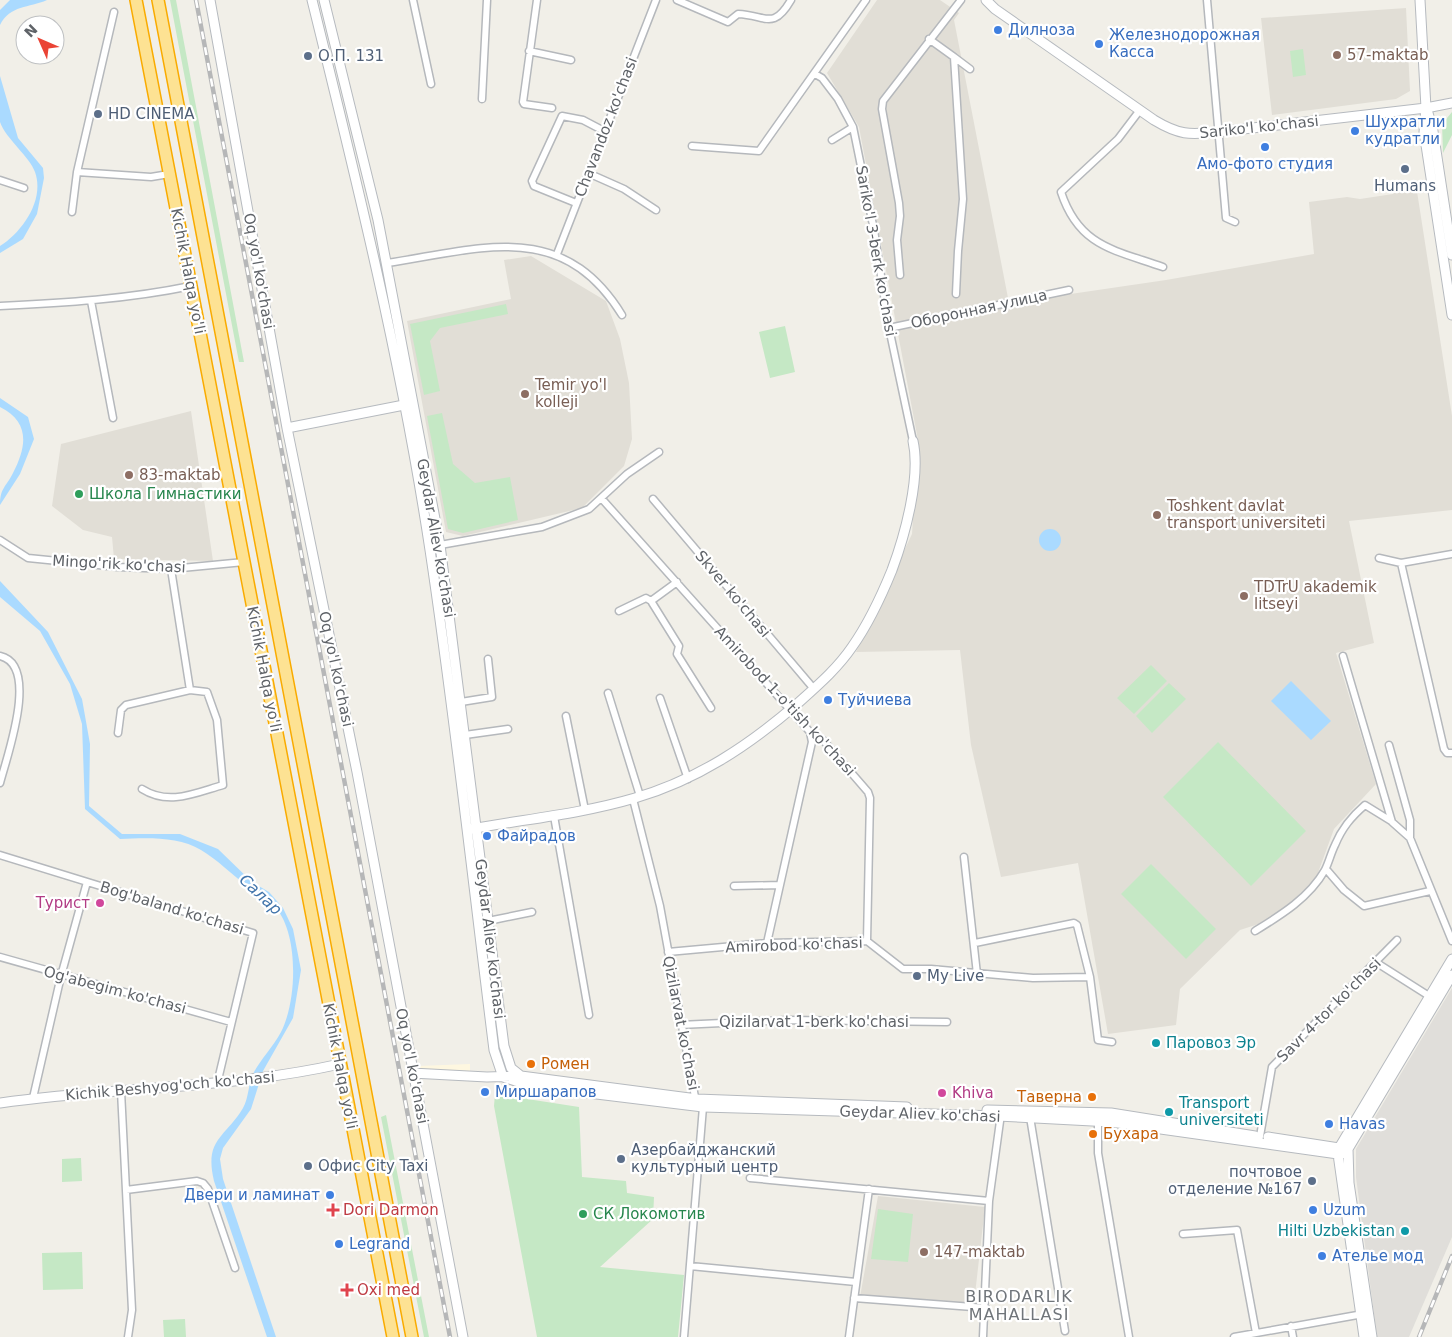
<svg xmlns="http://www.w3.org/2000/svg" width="1452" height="1337" font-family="'DejaVu Sans',sans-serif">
  <rect width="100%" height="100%" fill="#f1efe8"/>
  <!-- commercial -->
  <path fill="#fef7e0" d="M470,1064V1071L419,1073L418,1066Z"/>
  <!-- industrial -->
  <path fill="#e0deda" d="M1452,988V1237L1409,1337H1377L1356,1177V1149Z"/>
  <!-- education -->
  <path fill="#e1ded6" d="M877,0H940L959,13L954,20L1009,303L1166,280L1314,254L1309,202L1347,197L1360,199L1393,194L1395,187L1416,185L1452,416V510L1349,521L1374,643L1336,653L1376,784L1334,829L1315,881L1271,920L1240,930L1180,989L1176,1025L1108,1034L1078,863L1001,877L971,745L960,650L856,652L912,534L918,440L859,127L827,73Z
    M1406,8L1410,91L1396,99L1272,115L1261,18Z
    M531,256L606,301L620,339L629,383L632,439L624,466L582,508L463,536L446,532L407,321L511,299L504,260Z
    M191,411L213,561L114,559L112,537L83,530L52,506L61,444Z
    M878,1196L985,1207L974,1303L860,1297Z"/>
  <!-- green -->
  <path fill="#c5e8c5" d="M170,0H176L244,362H239Z
    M1303,49L1306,75L1293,77L1290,51Z
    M1452,112V135L1443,153L1442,124Z
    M506,304L508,314L440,328L430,341L440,391L424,395L410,324Z
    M785,326L795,372L770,378L759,332Z
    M442,413L453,464L475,483L510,477L518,520L463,533L448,529L427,416Z
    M1151,665L1167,681L1134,714L1117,698Z
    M1169,683L1186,699L1152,733L1136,716Z
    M1218,742L1306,831L1251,886L1163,797Z
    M1151,864L1216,929L1186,959L1121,894Z
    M495,1094L579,1107L582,1177L626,1181L627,1193L654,1197L653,1219L600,1267L684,1275L678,1337H537L494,1106Z
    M386,1115L429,1337H424L381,1117Z
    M81,1158L82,1181L62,1182V1159Z
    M878,1209L913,1214L908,1262L871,1259Z
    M82,1252L83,1289L43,1290L42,1253Z
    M185,1319L186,1337H164L163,1320Z"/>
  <!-- water -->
  <path fill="#aadaff" d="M10,0H47C29,8 10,5 0,25V10Z
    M0,76L18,138L43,168L44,178L37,214L23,239L0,253V246C22,232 45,200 35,172C30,157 6,139 0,122C0,111 0,88 0,76Z
    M0,398L28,417L34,439L20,474L0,505C0,488 6,487 13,473C27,446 30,422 0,407Z
    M1039 540a11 11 0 1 1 22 0a11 11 0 1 1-22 0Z
    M0,581L48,632L82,699L90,744L89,806L122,834H180L218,849L252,882L269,892L283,908L293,929L301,970L293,1018L263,1071L251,1109L223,1148L220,1159L223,1179L276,1337H267L214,1181C204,1139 225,1138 243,1108C249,1098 248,1083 254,1072C261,1059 273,1047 281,1032C297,1001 299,935 276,908C267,898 256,893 246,885C231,874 218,860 201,850C178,836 146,838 120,839L85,809L82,724L70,684L40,631L0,597Z
    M1291,681L1331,721L1311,740L1271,701Z"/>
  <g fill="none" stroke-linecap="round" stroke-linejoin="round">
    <!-- street casing -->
    <g stroke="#b5b8bc" stroke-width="9">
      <path id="street" d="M413,0L431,84
        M537,0L523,102L524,104L552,108
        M677,0L728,22L738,14C766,15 773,31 791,0
        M1207,0L1226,218L1235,222
        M929,39L954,57L963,199L958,251L956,294
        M529,51L571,60
        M954,57L970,69
        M815,74L822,78L838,99L853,127L874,230L889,328L913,441
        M482,99L487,0
        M1140,110L1118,139L1061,192C1079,247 1115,250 1163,267
        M832,140L853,127
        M692,146L759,151L866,0
        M77,172L151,177L169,174
        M588,173L624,189L656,210
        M0,180L24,188
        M576,203L534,186L532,181L562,116L583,120L604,131
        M72,212L77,172L114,12
        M557,254L656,0
        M387,263C481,249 562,218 622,315
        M900,275L897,240L900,216L899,203L882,109L883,101L961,0
        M91,301L113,418
        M0,306C64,303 128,299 191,286
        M889,328L1069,290
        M602,499L810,732L823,740L868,792L870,798L867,941
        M653,499L814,689
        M0,540L28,558L118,567L171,569L244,562
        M440,545L542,527L589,509L627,474L659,452
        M1379,558L1401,563L1444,749L1447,753H1452
        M1401,563L1452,554
        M171,569L190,690
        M677,582L651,601L679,646L677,654L711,708
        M619,611L646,598L651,601
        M0,656C40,665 7,756 0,783
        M1343,656L1392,822L1410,838L1452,941
        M608,693L640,796
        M660,698L688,779
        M461,702L492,697L488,659
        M566,716L585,810
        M118,733L121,710L126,705L190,690L207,692L217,720L223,785C195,793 169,806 142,789
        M465,735L508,729
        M1389,745L1410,820V838
        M633,799L660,906L695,1097L703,1107L684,1337
        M554,816L589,1015
        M0,855L253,933L217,1084
        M964,857L977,974
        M1326,869L1344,890L1364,906L1430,891
        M734,886L780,885
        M488,921L532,912
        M1255,931C1281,915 1309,898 1325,870C1329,862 1331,853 1335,845C1342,828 1351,817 1365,805L1391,821
        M767,943L812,742L810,732
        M975,943L1074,923L1077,925L1090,977L1098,1040L1112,1042
        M668,952L767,943L867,941L903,969H931L1033,978L1090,977
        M0,957L231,1022
        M1377,963L1429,996
        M680,1025L788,1020L947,1022
        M121,1091L132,1310L128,1337
        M33,1098L61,976L87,882
        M1030,1117L1065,1331
        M1098,1121V1153L1129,1337
        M1259,1142L1272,1067L1397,940
        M750,1178L989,1201
        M126,1190L197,1181L203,1183L208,1189L235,1268
        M1183,1234L1237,1230L1256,1333
        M690,1266L856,1282
        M854,1298L986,1308
        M1291,1326L1293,1337
        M849,1337L869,1189
        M983,1337L989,1201L1001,1114
        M1234,1337L1363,1314"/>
    </g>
    <!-- secondary casing -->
    <g stroke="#b6babf" stroke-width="11">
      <path id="secondary" d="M210,0L287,428L357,772L463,1337
        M312,0C357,182 402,365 430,550C455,716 473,883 494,1050L503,1077L531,1086L703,1107L997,1116L1111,1122L1338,1154L1347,1153
        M324,0L378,220L440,545L504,1046L511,1068L521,1076
        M986,0L995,9L1154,120C1179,135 1189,135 1217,132L1426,108L1452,103
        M1420,0L1426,108L1424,132L1452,315
        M1428,113L1433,131L1452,255
        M287,428L409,404
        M471,829C526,819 581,814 635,798C697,780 748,746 797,704C817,686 837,669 852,647C869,623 881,597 892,570C905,535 921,477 913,441
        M412,1073L487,1077L521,1076L697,1099L907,1107
        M0,1103C113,1087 228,1089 340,1064
        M987,1110L1111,1113L1255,1136
        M1268,1137L1339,1148L1347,1153
        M1364,1337L1338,1154L1339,1148L1452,959
        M1372,1337L1349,1183L1348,1149L1452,975"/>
    </g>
    <!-- highway casing -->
    <g stroke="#f9ab00" stroke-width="14">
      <path id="highway" d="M136,0L393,1337
        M158,0L412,1337"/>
    </g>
    <!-- street -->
    <use href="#street" stroke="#fff" stroke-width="6"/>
    <!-- secondary -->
    <use href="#secondary" stroke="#fff" stroke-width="9"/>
    <!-- highway -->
    <use href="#highway" stroke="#fde293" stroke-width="11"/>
    <!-- rail casing -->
    <g stroke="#b6b7b8" stroke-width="4.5">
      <path id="rail" d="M196,0L450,1337
        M1419,1337L1452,1256"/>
    </g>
    <!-- rail -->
    <use href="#rail" stroke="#fff" stroke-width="2.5" stroke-dasharray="8" stroke-linecap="butt"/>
  </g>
  <!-- markers -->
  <g fill="#3f7fe0" stroke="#fff" stroke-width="2">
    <circle cx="998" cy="30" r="5"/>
    <circle cx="1099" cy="44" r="5"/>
    <circle cx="1355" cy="131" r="5"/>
    <circle cx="1265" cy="147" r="5"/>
    <circle cx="828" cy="700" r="5"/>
    <circle cx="487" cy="836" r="5"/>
    <circle cx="485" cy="1092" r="5"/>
    <circle cx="1329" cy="1124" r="5"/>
    <circle cx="330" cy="1195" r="5"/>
    <circle cx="1313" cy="1210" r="5"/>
    <circle cx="339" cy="1244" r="5"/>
    <circle cx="1322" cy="1256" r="5"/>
  </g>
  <g fill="#8d6e63" stroke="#fff" stroke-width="2">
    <circle cx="1337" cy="55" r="5"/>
    <circle cx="525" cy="394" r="5"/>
    <circle cx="129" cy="475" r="5"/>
    <circle cx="1157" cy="515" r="5"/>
    <circle cx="1244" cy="596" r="5"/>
    <circle cx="924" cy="1252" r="5"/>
  </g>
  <g fill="#5c6f8a" stroke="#fff" stroke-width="2">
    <circle cx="308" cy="56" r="5"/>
    <circle cx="98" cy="114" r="5"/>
    <circle cx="1405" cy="169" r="5"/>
    <circle cx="917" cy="976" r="5"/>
    <circle cx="621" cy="1159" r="5"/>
    <circle cx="308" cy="1166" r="5"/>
    <circle cx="1312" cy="1181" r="5"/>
  </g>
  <g fill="#2e9e5b" stroke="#fff" stroke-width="2">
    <circle cx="79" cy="494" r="5"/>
    <circle cx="583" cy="1214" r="5"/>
  </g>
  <g fill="#d1479c" stroke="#fff" stroke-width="2">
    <circle cx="100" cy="903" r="5"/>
    <circle cx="942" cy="1093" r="5"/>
  </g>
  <g fill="#0f9aa8" stroke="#fff" stroke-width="2">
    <circle cx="1156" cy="1043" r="5"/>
    <circle cx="1169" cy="1112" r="5"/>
    <circle cx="1405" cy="1231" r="5"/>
  </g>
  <g fill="#e8710a" stroke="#fff" stroke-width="2">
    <circle cx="531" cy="1064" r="5"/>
    <circle cx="1092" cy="1097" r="5"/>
    <circle cx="1093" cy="1134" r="5"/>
  </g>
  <g fill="#e0444e" stroke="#fff" stroke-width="2">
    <path d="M330.5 1202.5h5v5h5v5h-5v5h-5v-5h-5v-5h5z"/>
    <path d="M344.5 1282.5h5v5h5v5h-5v5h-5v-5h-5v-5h5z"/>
  </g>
  <g text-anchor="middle" stroke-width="4.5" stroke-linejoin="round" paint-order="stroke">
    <!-- shop labels -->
    <g font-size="15" fill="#366cbe" stroke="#fff" text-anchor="start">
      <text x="1008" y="35">Дилноза</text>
      <text x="1109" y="40">Железнодорожная<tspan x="1109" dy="17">Касса</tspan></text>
      <text x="1365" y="127">Шухратли<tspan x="1365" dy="17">кудратли</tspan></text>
      <text x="1265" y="169" text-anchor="middle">Амо-фото студия</text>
      <text x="838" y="705">Туйчиева</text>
      <text x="497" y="841">Файрадов</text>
      <text x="495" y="1097">Миршарапов</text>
      <text x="1339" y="1129">Havas</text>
      <text x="320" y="1200" text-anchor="end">Двери и ламинат</text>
      <text x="1323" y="1215">Uzum</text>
      <text x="349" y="1249">Legrand</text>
      <text x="1332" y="1261">Ателье мод</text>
    </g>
    <!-- education labels -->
    <g font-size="15" fill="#785e54" stroke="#fff" text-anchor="start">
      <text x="1347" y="60">57-maktab</text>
      <text x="535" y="390">Temir yo'l<tspan x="535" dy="17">kolleji</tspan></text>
      <text x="139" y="480">83-maktab</text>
      <text x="1167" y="511">Toshkent davlat<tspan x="1167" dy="17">transport universiteti</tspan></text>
      <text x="1254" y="592">TDTrU akademik<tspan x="1254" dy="17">litseyi</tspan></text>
      <text x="934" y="1257">147-maktab</text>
    </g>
    <!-- service labels -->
    <g font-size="15" fill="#4e5e75" stroke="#fff" text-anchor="start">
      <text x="318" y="61">О.П. 131</text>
      <text x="108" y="119">HD CINEMA</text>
      <text x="1405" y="191" text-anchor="middle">Humans</text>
      <text x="927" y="981">My Live</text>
      <text x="631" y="1155">Азербайджанский<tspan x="631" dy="17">культурный центр</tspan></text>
      <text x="318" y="1171">Офис City Taxi</text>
      <text x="1302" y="1177" text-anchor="end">почтовое<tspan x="1302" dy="17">отделение №167</tspan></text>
    </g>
    <!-- street labels -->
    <g font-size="15" fill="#5f6368" stroke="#fff">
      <text transform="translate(606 127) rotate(-69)" y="5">Chavandoz ko'chasi</text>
      <text transform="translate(1259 127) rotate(-6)" y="5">Sariko'l ko'chasi</text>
      <text transform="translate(876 251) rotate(80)" y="5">Sariko'l 3-berk ko'chasi</text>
      <text transform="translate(188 271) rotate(79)" y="5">Kichik Halqa yo'li</text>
      <text transform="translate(259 271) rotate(80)" y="5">Oq yo'l ko'chasi</text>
      <text transform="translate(979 309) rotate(-12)" y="5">Оборонная улица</text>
      <text transform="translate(436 538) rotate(80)" y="5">Geydar Aliev ko'chasi</text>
      <text transform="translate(119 564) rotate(3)" y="5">Mingo'rik ko'chasi</text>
      <text transform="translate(733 594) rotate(50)" y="5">Skver ko'chasi</text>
      <text transform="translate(264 669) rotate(79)" y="5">Kichik Halqa yo'li</text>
      <text transform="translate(336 669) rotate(78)" y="5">Oq yo'l ko'chasi</text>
      <text transform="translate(785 701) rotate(47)" y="5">Amirobod 1-o'tish ko'chasi</text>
      <text transform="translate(172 908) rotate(17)" y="5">Bog'baland ko'chasi</text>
      <text transform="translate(490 939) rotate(83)" y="5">Geydar Aliev ko'chasi</text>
      <text transform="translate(794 945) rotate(-2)" y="5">Amirobod ko'chasi</text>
      <text transform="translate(115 990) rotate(15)" y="5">Og'abegim ko'chasi</text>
      <text transform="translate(1329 1010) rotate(-45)" y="5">Savr 4-tor ko'chasi</text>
      <text x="814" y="1027">Qizilarvat 1-berk ko'chasi</text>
      <text transform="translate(681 1023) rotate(79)" y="5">Qizilarvat ko'chasi</text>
      <text transform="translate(340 1066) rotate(79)" y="5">Kichik Halqa yo'li</text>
      <text transform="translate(412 1066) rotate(79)" y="5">Oq yo'l ko'chasi</text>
      <text transform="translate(170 1086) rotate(-5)" y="5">Kichik Beshyog'och ko'chasi</text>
      <text transform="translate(920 1114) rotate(2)" y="5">Geydar Aliev ko'chasi</text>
    </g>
    <!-- leisure labels -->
    <g font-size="15" fill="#27864d" stroke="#fff" text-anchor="start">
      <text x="89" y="499">Школа Гимнастики</text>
      <text x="593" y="1219">СК Локомотив</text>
    </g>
    <!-- hotel labels -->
    <g font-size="15" fill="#b23c85" stroke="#fff" text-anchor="end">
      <text x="90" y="908">Турист</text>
      <text x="952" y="1098" text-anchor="start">Khiva</text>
    </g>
    <!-- culture labels -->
    <g font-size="15" fill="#0d838f" stroke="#fff" text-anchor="start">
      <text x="1166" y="1048">Паровоз Эр</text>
      <text x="1179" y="1108">Transport<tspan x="1179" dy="17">universiteti</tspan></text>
      <text x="1395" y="1236" text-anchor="end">Hilti Uzbekistan</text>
    </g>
    <!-- food labels -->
    <g font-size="15" fill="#c56008" stroke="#fff" text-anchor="start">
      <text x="541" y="1069">Ромен</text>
      <text x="1082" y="1102" text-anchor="end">Таверна</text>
      <text x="1103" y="1139">Бухара</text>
    </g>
    <!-- health labels -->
    <g font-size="15" fill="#be3a42" stroke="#fff" text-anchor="start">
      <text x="343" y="1215">Dori Darmon</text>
      <text x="357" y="1295">Oxi med</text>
    </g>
    <!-- water labels -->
    <g font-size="16" font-style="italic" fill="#4174aa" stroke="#fff">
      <text transform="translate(261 894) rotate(43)" y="6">Салар</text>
    </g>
    <!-- neighbourhood labels -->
    <g font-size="16" letter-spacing="1" fill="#70757a" stroke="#fff">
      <text x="1019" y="1302">BIRODARLIK<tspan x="1019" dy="18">MAHALLASI</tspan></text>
    </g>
  </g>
  <!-- north arrow -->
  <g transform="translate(40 40) rotate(315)"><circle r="24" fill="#ffffff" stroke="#bfc1c3"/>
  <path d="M0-4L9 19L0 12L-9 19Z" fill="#ea4335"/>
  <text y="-8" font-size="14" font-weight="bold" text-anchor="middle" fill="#5f6368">N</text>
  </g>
</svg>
